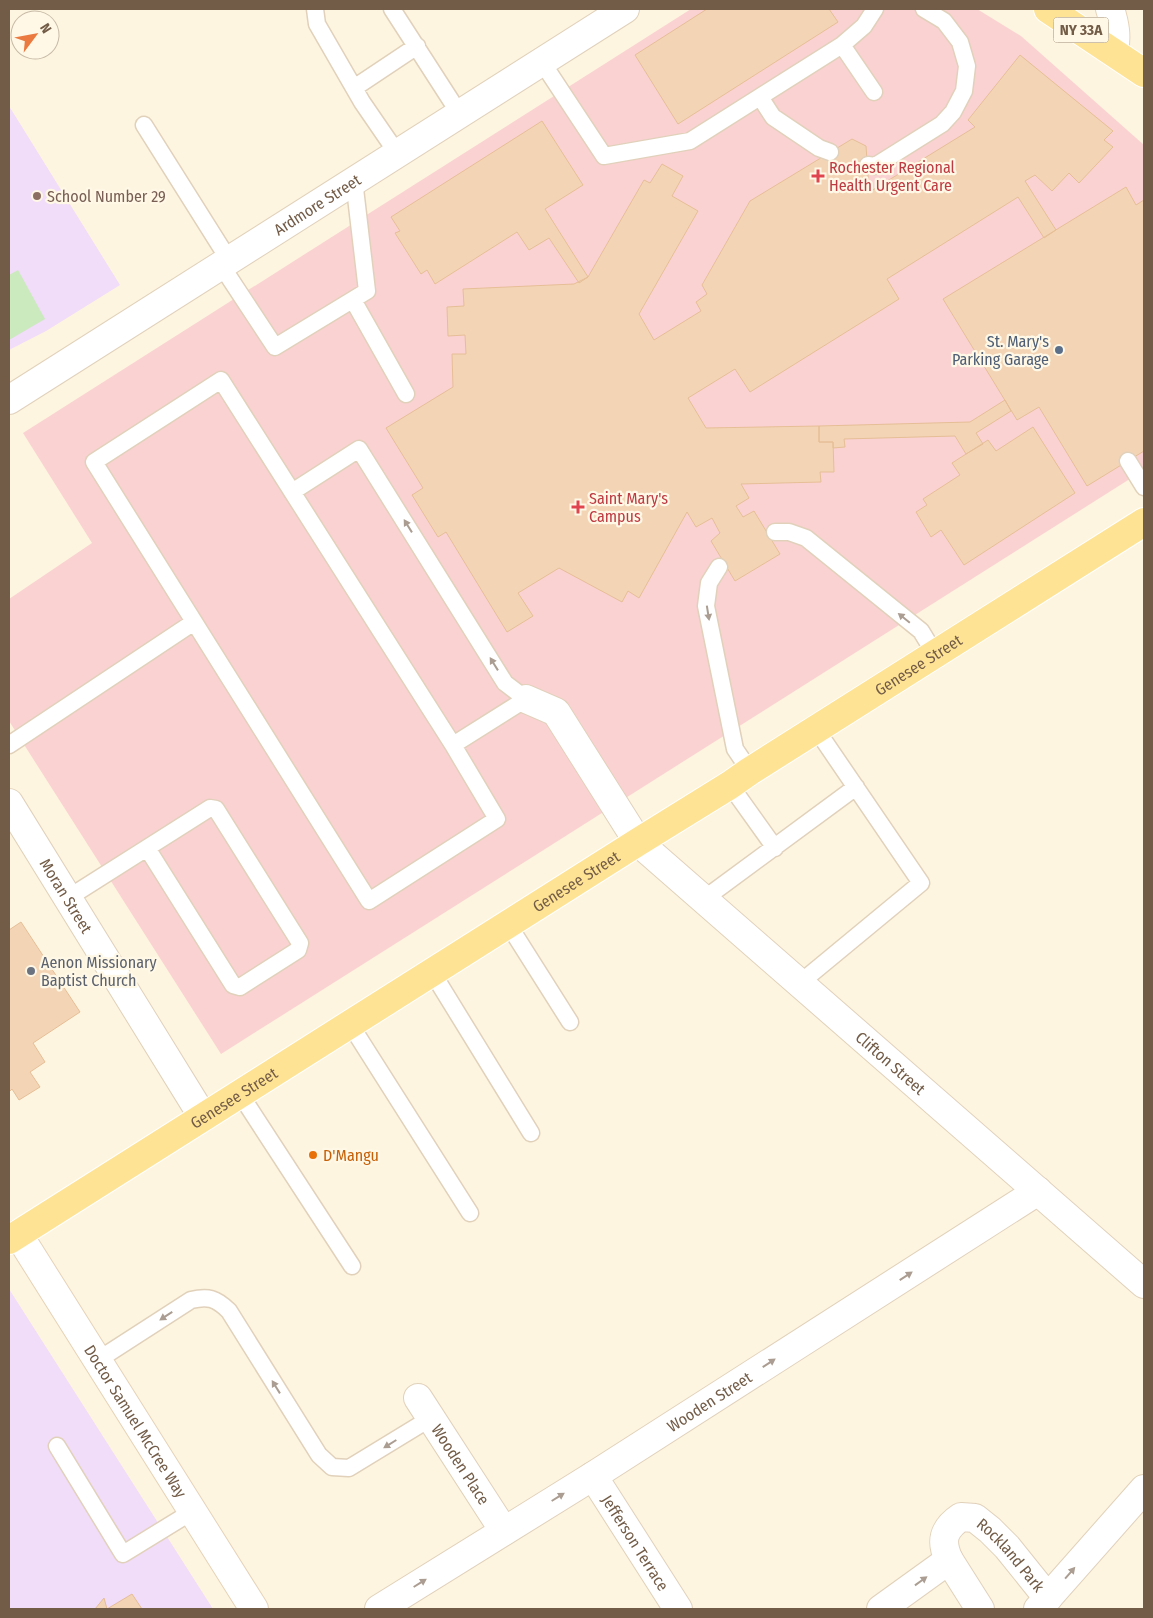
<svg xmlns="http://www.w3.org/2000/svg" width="1153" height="1618" font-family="'Fira Sans Condensed',sans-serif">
  <rect width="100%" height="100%" fill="#fdf5df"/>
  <!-- education -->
  <path fill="#f1dcf9" d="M9,106L120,285L46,331L9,350Z
    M9,1289L213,1609H9Z"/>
  <!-- medical -->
  <path fill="#fbd2d2" d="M691,9H977L1021,36L1144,145V470L221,1054L9,721V599L92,543L23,433Z"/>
  <!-- green -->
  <path fill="#cbeabe" d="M18,270L45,319L9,340V275Z"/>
  <!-- building -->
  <path fill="#f3d5b6" stroke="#e6be96" d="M707,9H829L838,22L678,124L635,55Z
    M1020,55L1113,131L1104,140L1113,147L1079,183L1069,173L1052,191L1035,175L1025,181L1056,230L1044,238L1018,197L887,279L899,299L750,392L735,369L688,398L706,428L819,426V442H833L834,472H820L821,482L741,484L749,498L736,506L743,517L754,511L780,554L735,581L711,541L720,533L712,518L696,527L687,512L639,598L628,591L622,602L559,568L518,593L533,616L507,632L446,532L438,537L412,495L423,488L386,428L453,387L452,354H466L465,335L448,336L447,307L464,306L463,289L574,284L588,277L644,180L650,183L662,164L683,176L672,196L698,211L639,314L654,340L701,311L696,302L707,294L702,285L750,201L852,139L866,146L869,191H871L975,127L968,120Z
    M542,121L583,185L545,209L588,277L579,283L549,238L529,250L517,232L435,284L427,270L421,274L395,233L400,231L391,217Z
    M1126,187L1136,205L1144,200V451L1087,486L1039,407L1017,420L943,299Z
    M1005,400L1011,411L976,433L983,444L966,454L955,436L844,439L845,447L833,448V442H819V426L970,422Z
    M1033,427L1075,493L964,565L941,530L931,537L916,512L927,505L923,499L960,475L952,463L988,440L996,451Z
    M21,922L80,1012L33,1043L45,1062L30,1072L40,1087L19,1100L12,1089L9,1092V930Z
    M132,1594L142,1609H95L104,1598L107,1609Z"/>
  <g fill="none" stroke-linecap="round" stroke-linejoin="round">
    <!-- lane casing -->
    <g stroke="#e1d1bb" stroke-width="19">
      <path id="lane" d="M315,9L317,24L362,102L397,153
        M392,9L459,113
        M842,45L874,92
        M542,62L604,156L690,141L842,45L864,26L875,9
        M354,88L417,46
        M760,97L773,117L819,148L830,152
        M144,125L229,260
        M868,165L875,166L942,124L953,112L964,91L967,66L960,42L944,21L924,9
        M221,265L275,347L367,291L354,180
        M353,300L406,394
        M221,380L453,745L497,819L369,901L94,462Z
        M1128,461L1144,487
        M292,492L359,449L505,683L526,699L453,745
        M775,532H789L806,538L921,631L935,654
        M719,567L709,583L706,606L735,749L750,771
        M9,745L194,622
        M730,785L775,848
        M68,898L210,808L216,809L300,943L298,950L240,987L233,985L147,848
        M704,899L856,787
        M508,924L570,1022
        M432,972L531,1133
        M800,983L921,883L816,729
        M350,1024L470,1213
        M240,1094L352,1266
        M98,1360L191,1300C208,1296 216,1298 229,1311L319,1455L332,1467L349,1468L431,1418
        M57,1446L123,1554L193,1511"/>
    </g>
    <!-- street casing -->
    <g stroke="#e1d1bb" stroke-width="30">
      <g id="street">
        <path id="s1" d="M9,400L625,9"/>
        <path id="s2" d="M526,699L556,712L638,842L1144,1284"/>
        <path id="s3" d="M9,803L203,1117"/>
        <path id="s4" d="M418,1398L504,1531"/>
        <path id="s5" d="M593,1476L678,1609"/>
        <path id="s6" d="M949,1560C940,1541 943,1529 961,1517L975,1518L990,1530L1007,1547L1048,1598"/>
        <path id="s7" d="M379,1609L593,1476L1038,1191"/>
        <path d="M881,1609L949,1560L980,1609"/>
        <path d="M1038,1609L1144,1489"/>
      </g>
    </g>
    <!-- secondary casing -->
    <g stroke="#e6d3b9" stroke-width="30">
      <g id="secondary">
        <path d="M1110,9C1115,24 1117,36 1114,52"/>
        <path id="s8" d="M18,1234L254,1609"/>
      </g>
    </g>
    <!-- primary casing -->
    <g stroke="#fff" stroke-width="30">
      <g id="primary">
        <path d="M1048,9L1144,73"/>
        <path id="s9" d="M9,1240L638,842L730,785L750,771L1144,522"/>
      </g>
    </g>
    <!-- lane -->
    <use href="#lane" stroke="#fff" stroke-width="16"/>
    <!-- street -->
    <use href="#street" stroke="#fff" stroke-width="28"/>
    <!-- secondary -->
    <use href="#secondary" stroke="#fff" stroke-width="28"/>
    <!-- primary -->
    <use href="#primary" stroke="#fee395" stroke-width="28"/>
  </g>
  <!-- one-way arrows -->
  <defs><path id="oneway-solid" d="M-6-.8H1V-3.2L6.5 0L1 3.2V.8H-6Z" transform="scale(1.25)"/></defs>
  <g fill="#ab9d91">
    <use href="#oneway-solid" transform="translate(408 526) rotate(-122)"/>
    <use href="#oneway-solid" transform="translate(708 613) rotate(81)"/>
    <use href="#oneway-solid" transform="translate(904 618) rotate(-141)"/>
    <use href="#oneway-solid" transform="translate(494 664) rotate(-122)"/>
    <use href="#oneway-solid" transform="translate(906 1276) rotate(-33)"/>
    <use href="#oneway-solid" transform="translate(166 1316) rotate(147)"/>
    <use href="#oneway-solid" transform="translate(769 1363) rotate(-33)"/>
    <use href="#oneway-solid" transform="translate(276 1387) rotate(-122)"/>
    <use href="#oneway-solid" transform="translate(390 1444) rotate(148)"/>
    <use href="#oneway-solid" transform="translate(558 1497) rotate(-32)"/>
    <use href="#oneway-solid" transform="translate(1070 1573) rotate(-49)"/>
    <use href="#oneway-solid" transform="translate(921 1581) rotate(-36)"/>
    <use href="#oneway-solid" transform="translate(420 1583) rotate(-32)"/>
  </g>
  <!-- markers -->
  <g fill="#e0444e" stroke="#fff8e6" stroke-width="2">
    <path d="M815.5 168.5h5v5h5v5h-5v5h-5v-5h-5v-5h5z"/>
    <path d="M575.5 499.5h5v5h5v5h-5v5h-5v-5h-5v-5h5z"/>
  </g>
  <circle fill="#8d6e63" stroke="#fff8e6" stroke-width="2" cx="37" cy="196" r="5"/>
  <circle fill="#5c6f8a" stroke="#fff8e6" stroke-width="2" cx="1059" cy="350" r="5"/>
  <circle fill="#6b7280" stroke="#fff8e6" stroke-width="2" cx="31" cy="971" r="5"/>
  <circle fill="#e8710a" stroke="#fff8e6" stroke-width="2" cx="313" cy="1155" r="5"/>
  <g text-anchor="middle" stroke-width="4.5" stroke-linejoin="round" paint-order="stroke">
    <!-- shield labels -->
    <rect fill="#fff8e6" stroke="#9d8b77" stroke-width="1" x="1053.5" y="17.5" width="55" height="25" rx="4"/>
    <g font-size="15" font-weight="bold" fill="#735c47">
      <text x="1081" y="35">NY 33A</text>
    </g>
    <!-- health labels -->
    <g font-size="16" fill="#be3a42" stroke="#fff8e6" text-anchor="start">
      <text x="829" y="173">Rochester Regional<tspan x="829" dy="18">Health Urgent Care</tspan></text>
      <text x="589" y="504">Saint Mary's<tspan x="589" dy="18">Campus</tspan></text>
    </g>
    <!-- education labels -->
    <g font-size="16" fill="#785e54" stroke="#fff8e6" text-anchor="start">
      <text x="47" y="202">School Number 29</text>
    </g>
    <!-- street labels -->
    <g font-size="16" fill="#735c47" stroke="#fff8e6">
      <text dy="6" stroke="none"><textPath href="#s1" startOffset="365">Ardmore Street</textPath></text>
      <text dy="6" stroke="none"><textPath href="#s9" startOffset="1076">Genesee Street</textPath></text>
      <text dy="6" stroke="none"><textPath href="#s9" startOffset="671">Genesee Street</textPath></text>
      <text dy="6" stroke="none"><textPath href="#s3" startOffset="109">Moran Street</textPath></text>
      <text dy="6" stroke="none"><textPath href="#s2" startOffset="522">Clifton Street</textPath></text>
      <text dy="6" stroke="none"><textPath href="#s9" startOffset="266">Genesee Street</textPath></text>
      <text dy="6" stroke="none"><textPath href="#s7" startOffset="390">Wooden Street</textPath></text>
      <text dy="6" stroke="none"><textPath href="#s8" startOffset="221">Doctor Samuel McCree Way</textPath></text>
      <text dy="6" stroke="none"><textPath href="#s4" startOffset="79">Wooden Place</textPath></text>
      <text dy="6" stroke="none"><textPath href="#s5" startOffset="79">Jefferson Terrace</textPath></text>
      <text dy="6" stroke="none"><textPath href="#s6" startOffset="116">Rockland Park</textPath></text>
    </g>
    <!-- service labels -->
    <g font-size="16" fill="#4e5e75" stroke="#fff8e6" text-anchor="end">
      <text x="1049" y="347">St. Mary's<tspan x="1049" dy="18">Parking Garage</tspan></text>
    </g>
    <!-- worship labels -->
    <g font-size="16" fill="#5b616d" stroke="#fff8e6" text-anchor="start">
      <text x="41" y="968">Aenon Missionary<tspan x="41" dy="18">Baptist Church</tspan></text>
    </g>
    <!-- food labels -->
    <g font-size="16" fill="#c56008" stroke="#fff8e6" text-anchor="start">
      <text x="323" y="1161">D'Mangu</text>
    </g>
  </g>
  <!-- border -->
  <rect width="1153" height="1618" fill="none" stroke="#735c47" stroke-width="20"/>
  <!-- north arrow -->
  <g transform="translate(35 35) rotate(58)"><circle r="24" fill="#fff8e6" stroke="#c7baa6"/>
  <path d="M0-4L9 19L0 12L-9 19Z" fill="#eb7a40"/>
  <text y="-8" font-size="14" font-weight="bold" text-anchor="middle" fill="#735c47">N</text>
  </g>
</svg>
